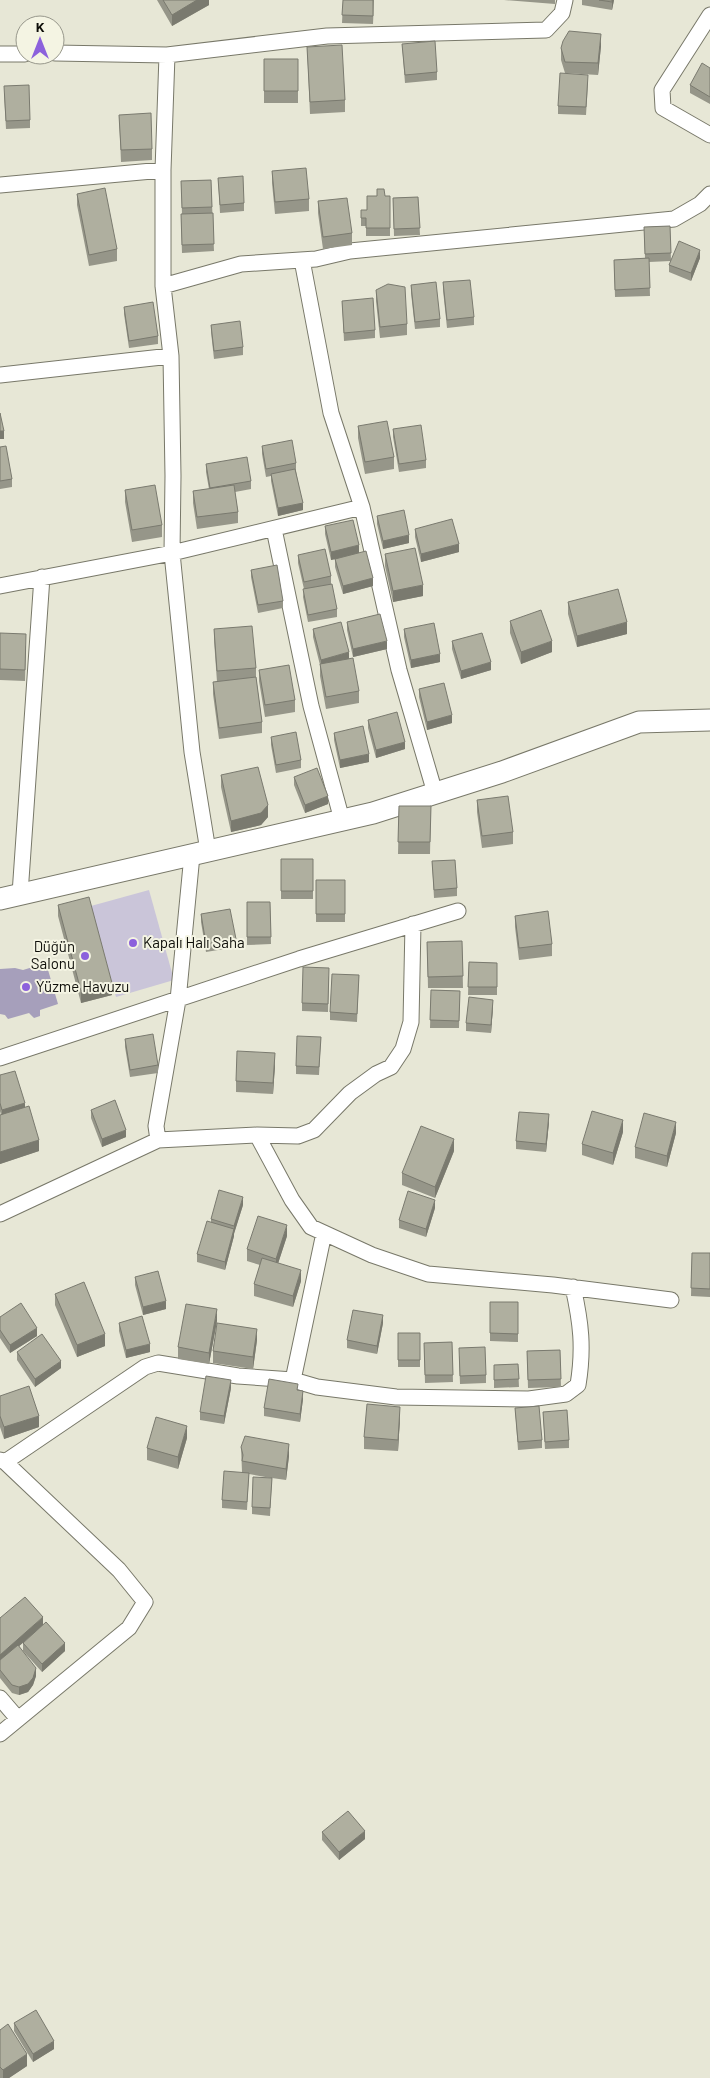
<svg xmlns="http://www.w3.org/2000/svg" width="710" height="2078" font-family="Barlow,sans-serif">
  <rect width="100%" height="100%" fill="#e7e7d6"/>
  <!-- green -->
  <path fill="#cac5d9" d="M149,890L174,980L116,997L91,906Z"/>
  <!-- water -->
  <path fill="#a69fbb" d="M46,963L58,1004L40,1010V1016L34,1018L29,1013L8,1019L5,1015L0,1014V969L15,968L23,970Z"/>
  <g fill="none" stroke-linecap="round" stroke-linejoin="round">
    <!-- street casing -->
    <g stroke="#787869" stroke-width="17">
      <path id="street" d="M710,15L662,90L663,108L710,135
        M55,53L167,55L327,36L546,30L562,13L565,0
        M0,54H25
        M167,55L163,170V286L171,356L173,476L172,553L192,752L208,851
        M0,185L163,170
        M302,260L331,413L362,507L399,670L435,793
        M163,286L241,264L316,259L350,251L674,219L700,204L710,194
        M0,375L171,356
        M274,529L311,706L342,820
        M0,586L172,553L362,507
        M20,894L42,577
        M0,1058L299,959L458,911
        M257,1135L292,1200L311,1227L372,1255L428,1274L553,1285L671,1300
        M158,1140L156,1126L178,1000L192,855
        M0,1214L158,1140L257,1135L298,1136L314,1130L350,1093L376,1074L391,1067L403,1049L411,1022L413,924
        M293,1380L324,1233
        M0,1460L5,1462L119,1570L145,1602L129,1628L0,1734
        M5,1462L145,1367L158,1363L238,1376L293,1380L317,1387L396,1397L529,1399L566,1394L578,1385C584,1348 581,1323 573,1287
        M0,1698L18,1719"/>
    </g>
    <!-- secondary casing -->
    <g stroke="#787869" stroke-width="23">
      <path id="secondary" d="M0,899L373,813L502,772L639,722L710,720"/>
    </g>
    <!-- street -->
    <use href="#street" stroke="#fff" stroke-width="15"/>
    <!-- secondary -->
    <use href="#secondary" stroke="#fff" stroke-width="21"/>
  </g>
  <!-- wall -->
  <path fill="#969689" d="M157,0H209V5L172,26Z
    M343,0H374L373,24L342,23Z
    M504,0H555V4Z
    M582,0H614L612,10L582,5Z
    M402,44L437,72V80L405,83Z
    M601,46L598,75L565,73L561,60V48Z
    M307,47L345,100V112L310,114Z
    M264,59H298V103H264Z
    M710,68V104L690,93V85Z
    M588,83L586,115L558,114V106Z
    M4,93L30,120V128L6,129Z
    M119,115L152,149V160L121,162Z
    M272,171L309,199V211L275,214L272,183Z
    M218,178L244,203V211L220,213Z
    M211,180L214,251L182,253L181,222L182,214L181,181Z
    M77,194L117,249V261L89,266L77,205Z
    M385,196H390V236H366V226H361V210H367Z
    M418,197L420,235L394,236L393,198Z
    M318,201L352,233V245L323,249L318,213Z
    M670,226L671,261L700,258L691,281L669,272V265L671,261L649,262L650,296L615,297L614,260L645,258L644,227Z
    M443,282L474,317V325L447,328L443,290Z
    M411,285L440,319V327L415,329L411,293Z
    M376,290L407,324V335L380,338L376,301Z
    M342,301L375,330V338L344,341Z
    M124,307L158,336V344L129,348L124,314Z
    M211,325L243,347V355L214,359L211,332Z
    M358,426L394,457V469L365,474L358,438Z
    M393,429L426,460V468L399,472L393,437Z
    M262,446L296,463V471L303,510L278,516L271,481V476L266,477L262,454Z
    M0,447L12,479V487L0,489Z
    M206,464L251,481V489L235,492L238,512V523L197,529L193,503V491L209,489L206,472Z
    M125,490L162,525V537L132,542L125,502Z
    M377,516L409,543L383,549L377,524Z
    M325,526L359,553L373,586L343,594L335,567V559L340,558L331,560L325,534Z
    M415,529L459,552L421,562L415,537Z
    M385,554L423,596L393,602L385,566Z
    M298,555L331,576V584L337,609V617L308,622L303,597L304,589L298,563Z
    M251,570L283,601V608L258,613L251,577Z
    M568,602L627,634L577,647L568,614Z
    M510,621L552,652L521,664L510,633Z
    M347,622L387,649L353,657L347,630Z
    M214,629L256,668V677L262,722V733L219,739L213,694V682H217L214,640Z
    M313,629L359,691V703L326,709L320,676V665L313,637Z
    M404,629L440,662L411,668L404,637Z
    M0,633L26,646L25,681L0,680Z
    M452,641L491,670L461,679L452,649Z
    M259,670L295,700V712L265,717L259,681Z
    M419,689L452,723L427,730L419,697Z
    M368,720L405,749L376,758L368,728Z
    M334,733L369,762L340,768L334,740Z
    M271,737L301,760V768L276,773L271,745Z
    M221,775L268,817L261,825L231,832L221,787Z
    M294,777L328,804L305,813L294,785Z
    M477,800L513,832V844L482,848L477,812Z
    M399,806H431L430,854H398Z
    M281,859H313V899H281Z
    M432,861L457,888V896L434,898Z
    M316,880H345V922H316Z
    M247,902H270L271,944L247,945Z
    M58,905L112,995L81,1003L58,916Z
    M201,914L236,939V947L206,952L201,922Z
    M515,916L552,944V956L519,960L515,927Z
    M462,941L463,988H428L427,942Z
    M469,962L497,963V995H468Z
    M359,975L357,1022L330,1020V1012Z
    M329,976L328,1012L302,1011V1003Z
    M431,990L460,991L459,1028H430Z
    M493,1007L491,1033L466,1031V1023Z
    M321,1037L319,1075L296,1074V1066Z
    M125,1039L158,1065V1073L130,1077L125,1047Z
    M275,1065L273,1094L236,1092V1081Z
    M0,1075L25,1107L39,1151L0,1164V1115H1L0,1111Z
    M91,1110L126,1137L102,1147L91,1118Z
    M549,1122L546,1152L516,1149V1141Z
    M623,1132L613,1165L582,1155V1144Z
    M676,1133L667,1167L635,1158V1147Z
    M454,1151L435,1198L402,1185V1173Z
    M243,1205L234,1233V1236L225,1270L197,1262V1254L211,1222V1219Z
    M435,1208L426,1237L399,1228V1220Z
    M287,1236L278,1263L301,1281L293,1307L254,1296V1284L260,1265L247,1261V1249Z
    M692,1253H710V1297L691,1296Z
    M135,1277L166,1309L143,1315L135,1285Z
    M55,1294L105,1346L77,1357L55,1305Z
    M490,1302H518V1342L490,1341Z
    M0,1317L37,1336L10,1353L0,1338Z
    M217,1321L209,1364L178,1359V1347Z
    M119,1323L150,1352L126,1358L119,1331Z
    M383,1323L377,1354L347,1348V1340Z
    M398,1333H420V1367H398Z
    M257,1340L253,1369L213,1363V1351Z
    M452,1342L453,1382L425,1383L424,1343Z
    M560,1350L561,1387L528,1388L527,1351Z
    M17,1352L61,1368L35,1387L17,1360Z
    M459,1356L486,1375V1383L460,1384Z
    M518,1364L519,1387L494,1388V1365Z
    M231,1388L224,1424L200,1420V1412Z
    M0,1396L39,1427L4,1439L0,1427Z
    M303,1399L300,1422L264,1416V1408Z
    M515,1408L542,1440V1448L518,1450Z
    M543,1412L569,1440V1448L545,1449Z
    M400,1418L398,1451L364,1449V1437Z
    M187,1438L178,1469L147,1460V1448Z
    M241,1447L289,1456L286,1480L272,1478L270,1516L252,1514V1507L271,1478L249,1474L247,1510L222,1508V1500L242,1472Z
    M0,1618L43,1625L19,1646L36,1676L33,1685L28,1692L19,1695L12,1693L0,1678Z
    M23,1643L65,1651L42,1672L23,1651Z
    M322,1832L365,1839L339,1860L322,1840Z
    M14,2023L54,2049L33,2062L14,2031Z
    M0,2030L27,2066L9,2078H0Z"/>
  <!-- shaded-wall -->
  <path fill="#7a7a6f" d="M197,0H209V5L172,26V15Z
    M612,0H614L612,10Z
    M601,34V46L598,75V63Z
    M700,250V258L691,281V273Z
    M0,431H4V439H0Z
    M303,503V510L278,516V508Z
    M409,535V543L383,549V541Z
    M459,544V552L421,562V554Z
    M359,545V553L331,560V552Z
    M373,578V586L343,594V586Z
    M423,585V596L393,602V591Z
    M627,622V634L577,647V636Z
    M387,641V649L353,657V649Z
    M552,641V652L521,664V652Z
    M349,652V660L321,668V660Z
    M440,654V662L411,668V660Z
    M491,662V670L461,679V671Z
    M452,715V723L427,730V722Z
    M405,742V749L376,758V750Z
    M369,754V762L340,768V760Z
    M328,796V804L305,813V805Z
    M268,805V817L261,825L231,832V821Z
    M112,983V995L81,1003V991Z
    M493,1000V1007L491,1033V1025Z
    M275,1053V1065L273,1094V1083Z
    M25,1103V1110L2,1118V1110Z
    M549,1114V1122L546,1152V1144Z
    M623,1120V1132L613,1165V1153Z
    M676,1122V1133L667,1167V1156Z
    M126,1130V1137L102,1147V1139Z
    M454,1139V1151L435,1198V1187Z
    M39,1140V1151L0,1164V1152Z
    M243,1197V1205L234,1234V1226Z
    M435,1200V1208L426,1237V1229Z
    M287,1225V1236L276,1270V1259Z
    M234,1229V1236L225,1270V1262Z
    M301,1270V1281L293,1307V1296Z
    M166,1301V1309L143,1315V1307Z
    M217,1309V1321L209,1364V1353Z
    M383,1315V1323L377,1354V1346Z
    M37,1328V1336L10,1353V1345Z
    M257,1329V1340L253,1369V1357Z
    M105,1334V1346L77,1357V1345Z
    M150,1344V1352L126,1358V1350Z
    M61,1361V1368L35,1387V1379Z
    M231,1380V1388L224,1424V1416Z
    M303,1391V1399L300,1422V1414Z
    M400,1407V1418L398,1451V1440Z
    M39,1416V1427L4,1439V1427Z
    M187,1426V1438L178,1469V1457Z
    M289,1444V1456L286,1480V1469Z
    M43,1617V1625L0,1663V1655Z
    M65,1643V1651L42,1672V1664Z
    M36,1668V1676L33,1685L28,1692L19,1695V1687Z
    M365,1831V1839L339,1860V1852Z
    M54,2041V2049L33,2062V2054Z
    M27,2054V2066L9,2078H3V2070Z"/>
  <!-- building -->
  <path fill="#afaf9f" stroke="#7a7a6f" d="M163,0H197L172,15Z
    M343,0H373V16L342,15Z
    M599,0H612V2Z
    M569,31L601,34L598,63L565,62L561,48L563,41Z
    M435,41L437,72L405,75L402,44Z
    M342,45L345,100L310,102L307,47Z
    M264,59H298V91H264Z
    M702,63L710,68V97L690,85Z
    M560,73L588,75L586,107L558,106Z
    M29,85L30,120L6,121L4,86Z
    M151,113L152,149L121,150L119,115Z
    M306,168L309,199L275,202L272,171Z
    M243,176L244,203L220,205L218,178Z
    M211,180L212,207L182,208L181,181Z
    M105,188L117,249L89,255L77,194Z
    M377,189H384L385,196H390V228H366V218H361V210H367V196H377Z
    M418,197L420,228L394,229L393,198Z
    M347,198L352,233L323,237L318,201Z
    M213,213L214,244L182,245L181,214Z
    M670,226L671,253L645,254L644,227Z
    M679,241L700,250L691,273L669,265Z
    M649,258L650,288L615,290L614,260Z
    M470,280L474,317L447,320L443,282Z
    M436,282L440,319L415,322L411,285Z
    M388,284L405,287L407,324L380,327L376,290Z
    M373,298L375,330L344,333L342,301Z
    M153,302L158,336L129,341L124,307Z
    M240,321L243,347L214,351L211,325Z
    M0,413L4,431H0Z
    M387,421L394,457L365,462L358,426Z
    M421,425L426,460L399,464L393,429Z
    M292,440L296,463L266,469L262,446Z
    M6,446L12,479L0,481V447Z
    M247,457L251,481L210,488L206,464Z
    M295,469L303,503L278,508L271,474Z
    M155,485L162,525L132,530L125,490Z
    M234,485L238,512L197,517L193,491Z
    M404,510L409,535L383,541L377,516Z
    M452,519L459,544L421,554L415,529Z
    M353,520L359,545L331,552L325,526Z
    M415,548L423,585L393,591L385,554Z
    M325,549L331,576L304,582L298,555Z
    M366,551L373,578L343,586L335,559Z
    M277,565L283,601L258,605L251,570Z
    M332,584L337,609L308,615L303,589Z
    M618,589L627,622L577,636L568,602Z
    M541,610L552,641L521,652L510,621Z
    M380,614L387,641L353,649L347,622Z
    M341,622L349,652L321,660L313,629Z
    M434,623L440,654L411,660L404,629Z
    M252,626L256,668L217,671L214,629Z
    M0,633L26,634L25,670L0,669Z
    M482,633L491,662L461,671L452,641Z
    M353,658L359,691L326,697L320,664Z
    M289,665L295,700L265,705L259,670Z
    M256,677L262,722L219,728L213,682Z
    M444,683L452,715L427,722L419,689Z
    M397,712L405,742L376,750L368,720Z
    M363,726L369,754L340,760L334,733Z
    M296,732L301,760L276,765L271,737Z
    M258,767L268,805L261,813L231,821L221,775Z
    M317,768L328,796L305,805L294,777Z
    M508,796L513,832L482,836L477,800Z
    M399,806H431L430,842H398Z
    M281,859H313V891H281Z
    M455,860L457,888L434,890L432,861Z
    M316,880H345V914H316Z
    M89,897L112,983L81,991L58,905Z
    M247,902H270L271,937H247Z
    M230,909L236,939L206,944L201,914Z
    M548,911L552,944L519,948L515,916Z
    M462,941L463,976L428,977L427,942Z
    M469,962L497,963V987H468Z
    M303,967L329,968L328,1004L302,1003Z
    M332,974L359,975L357,1014L330,1012Z
    M431,990L460,991L459,1021L430,1020Z
    M469,997L493,1000L491,1025L466,1023Z
    M153,1034L158,1065L130,1070L125,1039Z
    M297,1036L321,1037L319,1067L296,1066Z
    M237,1051L275,1053L273,1083L236,1081Z
    M15,1071L25,1103L2,1110L0,1103V1075Z
    M115,1100L126,1130L102,1139L91,1110Z
    M29,1106L39,1140L0,1152V1115Z
    M592,1111L623,1120L613,1153L582,1144Z
    M519,1112L549,1114L546,1144L516,1141Z
    M644,1113L676,1122L667,1156L635,1147Z
    M421,1126L454,1139L435,1187L402,1173Z
    M219,1190L243,1197L234,1226L211,1219Z
    M408,1191L435,1200L426,1229L399,1220Z
    M258,1216L287,1225L276,1259L247,1249Z
    M207,1221L234,1229L225,1262L197,1254Z
    M692,1253H710V1289L691,1288Z
    M262,1258L301,1270L293,1296L254,1284Z
    M158,1271L166,1301L143,1307L135,1277Z
    M84,1282L105,1334L77,1345L55,1294Z
    M490,1302H518V1334L490,1333Z
    M21,1303L37,1328L10,1345L0,1330V1317Z
    M186,1304L217,1309L209,1353L178,1347Z
    M353,1310L383,1315L377,1346L347,1340Z
    M142,1316L150,1344L126,1350L119,1323Z
    M217,1323L257,1329L253,1357L213,1351Z
    M398,1333H420V1360H398Z
    M42,1334L61,1361L35,1379L17,1352Z
    M452,1342L453,1375H425L424,1343Z
    M485,1347L486,1375L460,1376L459,1348Z
    M560,1350L561,1379L528,1380L527,1351Z
    M518,1364L519,1379L494,1380V1365Z
    M206,1376L231,1380L224,1416L200,1412Z
    M269,1379L298,1384L297,1390L303,1391L300,1414L264,1408Z
    M29,1386L39,1416L4,1427L0,1416V1396Z
    M367,1404L400,1407L398,1440L364,1437Z
    M539,1406L542,1440L518,1442L515,1408Z
    M567,1410L569,1440L545,1442L543,1412Z
    M156,1417L187,1426L178,1457L147,1448Z
    M245,1436L289,1444L286,1469L242,1461L243,1455L241,1447Z
    M224,1471L249,1473L247,1502L222,1500Z
    M253,1477L272,1478L270,1508L252,1507Z
    M25,1597L43,1617L0,1655V1618Z
    M46,1622L65,1643L42,1664L23,1643Z
    M18,1645L36,1668L33,1678L28,1684L19,1687L12,1685L0,1670V1660Z
    M348,1811L365,1831L339,1852L322,1832Z
    M36,2010L54,2041L33,2054L14,2023Z
    M8,2024L27,2054L3,2070L0,2067V2030Z"/>
  <!-- markers -->
  <g fill="#8c61dc" stroke="#f4f4e3" stroke-width="2">
    <circle cx="133" cy="943" r="5"/>
    <circle cx="85" cy="956" r="5"/>
    <circle cx="26" cy="987" r="5"/>
  </g>
  <g text-anchor="middle" stroke-width="4" stroke-linejoin="round" paint-order="stroke">
    <!-- poi labels -->
    <g font-size="15" fill="#0e0e09" stroke="#f4f4e3" text-anchor="start">
      <text x="143" y="948">Kapalı Halı Saha</text>
      <text x="75" y="952" text-anchor="end">Düğün<tspan x="75" dy="17">Salonu</tspan></text>
      <text x="36" y="992">Yüzme Havuzu</text>
    </g>
  </g>
  <!-- north arrow -->
  <g transform="translate(40 40)"><circle r="24" fill="#f4f4e3" stroke="#98988c"/>
  <path d="M0-4L9 19L0 12L-9 19Z" fill="#8c61dc"/>
  <text y="-8" font-size="14" font-weight="bold" text-anchor="middle" fill="#0e0e09">K</text>
  </g>
</svg>
